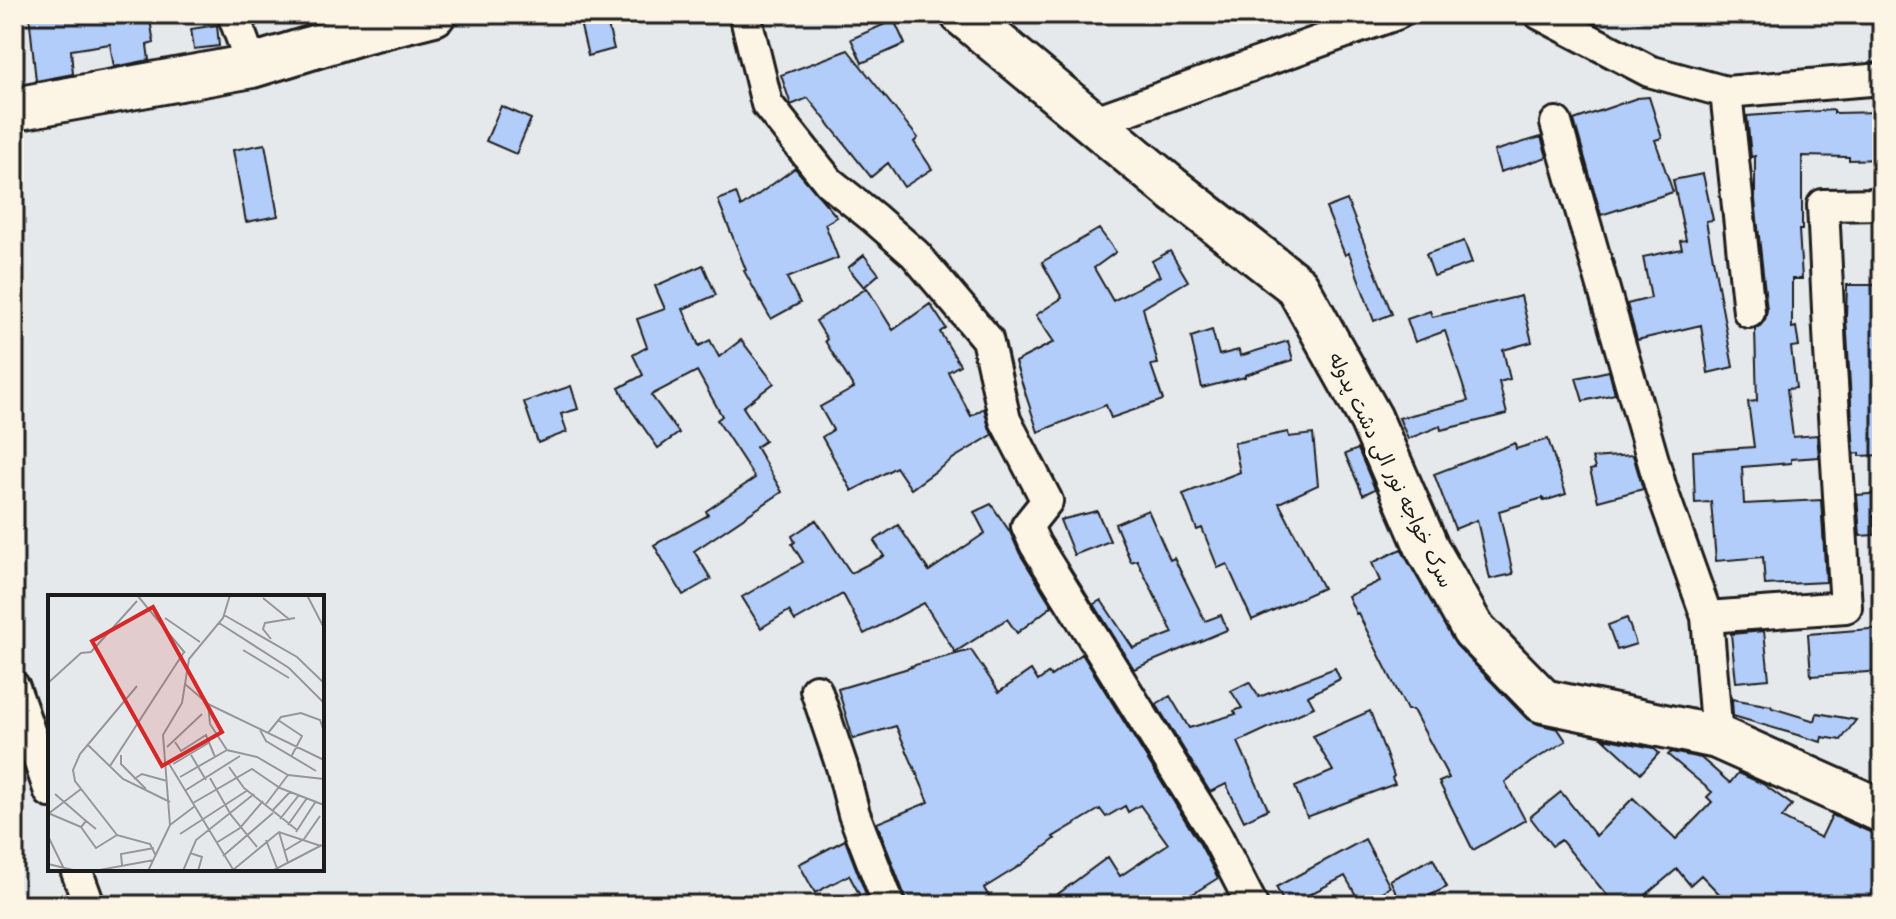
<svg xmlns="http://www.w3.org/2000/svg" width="1896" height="919" font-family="Mali,'Playpen Sans Arabic',sans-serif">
  <rect width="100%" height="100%" fill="#e6e9eb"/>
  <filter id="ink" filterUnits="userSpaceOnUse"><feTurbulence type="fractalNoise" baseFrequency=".0125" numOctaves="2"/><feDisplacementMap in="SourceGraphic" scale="16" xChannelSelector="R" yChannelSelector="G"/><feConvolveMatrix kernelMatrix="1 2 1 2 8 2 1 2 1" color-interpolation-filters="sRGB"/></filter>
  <g filter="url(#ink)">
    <!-- building -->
    <path fill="#b2cdfa" stroke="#1c1c1c" stroke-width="2" d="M29,14H149L154,43L147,45L149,60L114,67L110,44L71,50L73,74L36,81Z
      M578,14H605L614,49L588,56Z
      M894,20L905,44L862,63L851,39Z
      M217,25L219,46L194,49L191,29Z
      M848,50L918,138L914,142L932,169L904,187L888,163L871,177L808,98L791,105L781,75Z
      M1649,97L1662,138L1655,140L1673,192L1601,215L1574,120L1637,98Z
      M501,106L531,119L516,154L486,141Z
      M1834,110V113L1882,112V159L1849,160V157L1802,156V230H1799L1802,279H1792V328L1796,327L1799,346L1791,347L1796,388L1787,389L1793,437L1817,435L1819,457L1791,459V463L1742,467L1744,504L1821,500L1826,582L1765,585L1763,557L1716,561L1711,502L1695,503L1693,451L1754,447L1748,402L1757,401L1755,329L1760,326L1765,320L1767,310L1755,200V156L1751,157L1747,116Z
      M1541,137L1547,157L1500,172L1494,151Z
      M265,144L278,216L246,222L233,150Z
      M795,168L837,217L825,224L838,258L787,278L800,303L771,319L744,271L746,270L718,200L736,193L741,207Z
      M1703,174L1713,220L1706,221L1733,367L1708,373L1701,325L1637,340L1627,304L1651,298L1643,257L1682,249L1680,241L1686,240L1673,180Z
      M1347,200L1392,314L1374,321L1349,253L1345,255L1326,208Z
      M1099,229L1116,252L1094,268L1113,301L1160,276L1152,261L1170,251L1188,281L1143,308L1158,364L1151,365L1163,400L1111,418L1106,405L1038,432L1015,362L1054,342L1036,315L1062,298L1042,262Z
      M1464,241L1472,263L1434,276L1426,254Z
      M864,255L879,274L864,287L848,268Z
      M703,265L716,295L683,309L699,346L710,340L719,357L741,340L774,383L743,407L765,441L756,447L782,492L694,551L711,579L683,595L654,545L708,515L706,511L755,478L717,420L722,416L697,371L651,395L679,433L658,448L630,408L619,388L643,375L633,355L647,347L637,319L665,309L655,286Z
      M1847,285H1882V455L1860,456V453L1854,454L1846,317Z
      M867,288L893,330L930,304L946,328L940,332L960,365L948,372L971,416L984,408L988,424L992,435L954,458L911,489L896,467L852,491L822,437L833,430L820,407L854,388L825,341L827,339L816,321Z
      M1521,296L1532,342L1503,350L1510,379L1499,382L1507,414L1441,430L1440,426L1408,439L1399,418L1468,401L1445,331L1415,342L1407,319L1430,311L1432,317Z
      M1212,330L1219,355L1239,350L1240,356L1288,341L1293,360L1245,375V377L1202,388L1191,337Z
      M1609,371L1615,394L1583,401L1576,378Z
      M571,386L578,409L561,414L567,432L538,443L524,402Z
      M1288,432L1289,437L1313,434L1318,485L1279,503L1323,588L1252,620L1227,564L1218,568L1202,528L1197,530L1183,494L1240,472L1234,443Z
      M1548,439L1566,494L1544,501L1543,498L1499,511L1513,574L1490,579L1477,520L1455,529L1434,474L1515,443L1516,449Z
      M1358,449L1375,489L1363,495L1345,454Z
      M1633,455L1643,489L1598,501L1590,470L1595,469L1592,458Z
      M1882,493V515L1873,516L1874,535L1860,536L1857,495Z
      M991,504L1010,532L1020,554L1052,606L1017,633L1007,619L955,652L924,603L864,634L843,594L795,621L789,611L761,628L742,597L803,562L792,544L795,542L792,536L816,520L851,573L884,556L874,541L898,525L929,571L985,533L974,512Z
      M1148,510L1170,560L1174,558L1205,621L1221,615L1227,630L1134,669L1094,604L1101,600L1133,648L1173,633L1137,560L1131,562L1115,524Z
      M1097,511L1110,541L1074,555L1060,520Z
      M1401,549L1456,645L1526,718L1538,724L1558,729L1566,741L1531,762L1505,782L1525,820L1473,850L1439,782L1449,778L1413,710H1407L1358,613L1356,614L1348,596L1380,581L1372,563Z
      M1627,618L1636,644L1617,650L1608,625Z
      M1882,628V671L1811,676L1808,634Z
      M1764,631L1769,679L1736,682L1731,634Z
      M971,650L999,692L1031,670L1038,681L1049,673L1051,676L1082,654L1200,844L1218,878L1175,905H1043L1108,857L1120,876L1168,844L1140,805L1128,812L1125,806L1106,817L1100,809L1053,837L1055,839L1021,865L984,888L994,905H907L906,899L877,823L929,802L896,726L853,739L838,689L912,667L911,666Z
      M1335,668L1340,679L1308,696L1314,707L1238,742L1268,809L1244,821L1226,784L1210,792L1156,704L1170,696L1189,728L1236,714L1234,711L1242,708L1231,691L1249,682L1259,697Z
      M1732,699L1771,706L1772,708L1815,721L1817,713L1856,720L1841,740L1822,737L1821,742L1733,716Z
      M1370,711L1394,776L1392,778L1395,784L1307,817L1295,787L1333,771L1313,736Z
      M1603,738L1653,748L1659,753L1641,773Z
      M1671,752L1701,758L1730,783L1738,773L1763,784L1792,805L1782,818L1821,838L1832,815L1872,833L1882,835V905H1730L1701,875L1690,885L1677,869L1647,894L1636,905H1615L1561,840L1552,846L1530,817L1561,792L1596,836L1633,798L1676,839L1712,802L1707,797L1712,792L1668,755Z
      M1365,839L1390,887L1361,904L1345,876L1289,905H1285L1276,887Z
      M845,840L870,905H865L849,875L815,893L799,864Z
      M1433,858L1447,887L1411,905H1402L1390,880Z"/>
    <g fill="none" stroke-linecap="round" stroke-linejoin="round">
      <!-- street casing -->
      <g stroke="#1c1c1c" stroke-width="36">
        <path id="street" d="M233,14L252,66
          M745,14L767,104L829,182L874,218L915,254L987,339L1005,420L1047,501L1027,526L1035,544L1216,835L1252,905
          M1540,14L1649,71L1726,92L1882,79
          M1726,92L1749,312
          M1093,122L1396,14
          M1556,123L1661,488L1707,617L1717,737
          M1707,617L1846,607L1830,351L1823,205L1882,204
          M14,687L50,792
          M816,690L842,767L854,814L889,905
          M76,869L89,905"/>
      </g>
      <!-- secondary casing -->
      <g stroke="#1c1c1c" stroke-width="48">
        <path id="secondary" d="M962,14L1170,187L1297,286L1371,419L1427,548L1473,629L1543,701L1717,737L1882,811
          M14,109L252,66L363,32L434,14"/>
      </g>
      <!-- street -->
      <use href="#street" stroke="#fcf5e5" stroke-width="30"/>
      <!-- secondary -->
      <use href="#secondary" stroke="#fcf5e5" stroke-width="42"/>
    </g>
  </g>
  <g text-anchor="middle" stroke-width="6" stroke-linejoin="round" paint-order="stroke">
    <!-- street labels -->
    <g font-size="20" fill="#1c1c1c" stroke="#fcf5e5">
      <text transform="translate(1391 470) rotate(64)" y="7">سرک خواجه نور الی دشت پدوله</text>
    </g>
  </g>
  <!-- overview -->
  <g transform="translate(48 595)">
    <rect width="276" height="276" fill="#e6e9eb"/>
    <path fill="none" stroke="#959798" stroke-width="2" d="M89,0L137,58M259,0L276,33M215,3L242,25M176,20L249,62L276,88M117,23L152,47M171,28L241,73L276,108M223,44L215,34L217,28L247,23M195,55L241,83M0,88L33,58L43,57L89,6M137,89L160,109L162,129L179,155L209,162L240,180L276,184M160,109L276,165M230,125L254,141L243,162M212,135L218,146L268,176M220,138L233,122L253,118L272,125L276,136M127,147L133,156L158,140L167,162M40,150L75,184L122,207M119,152L154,119M73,160V169L98,194M143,160L158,185M120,167L186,276M125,169L162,147M62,171L136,57M181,172L196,193L249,235M132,182L179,155M162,183L183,220L209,252M86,184L94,179L119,186M138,195L192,161M7,199L38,226M145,208L204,174L232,193L276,210M218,209L240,180M224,216L242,197M0,218L33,232M0,219L33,194M232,224L251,200M122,230L147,211M240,230L259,203M48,234L38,226L33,232L48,253L69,240L102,249L108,261M231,237L240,268M248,237L268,206M132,239L200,195M69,240L27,186L25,175L32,159L89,91M0,241L17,276M218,245L229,273M168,248L192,233L215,206M236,256L256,244L272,221M142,258L154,262L150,276M175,261L225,218M0,269L29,276M74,270L73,259L106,253M185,275L231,237L273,251M46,276L106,265M100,276L122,230L115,140L134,108L141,64L175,23L182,0M135,276L148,245L206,199M224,276L274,250"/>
    <path fill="#d62828" fill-opacity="0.15" stroke="#d62828" stroke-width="4" d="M105,12L174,137L114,171L44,46Z"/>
    <rect width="276" height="276" fill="none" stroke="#1c1c1c" stroke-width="4"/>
  </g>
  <!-- margin -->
  <rect width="1896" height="919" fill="none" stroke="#fcf5e5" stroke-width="48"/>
  <rect x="24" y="24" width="1848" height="871" fill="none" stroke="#1c1c1c" stroke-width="3" filter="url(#ink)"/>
</svg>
